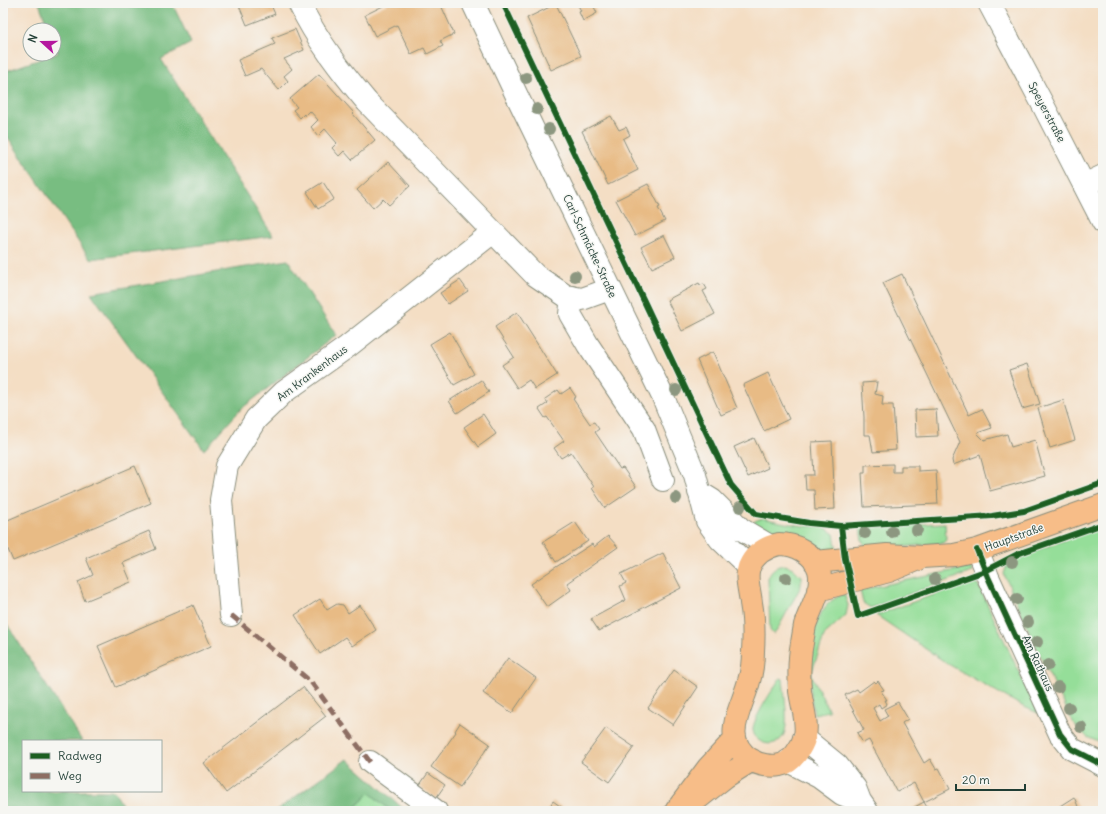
<svg xmlns="http://www.w3.org/2000/svg" width="1106" height="814" font-family="Delius,sans-serif">
  <rect width="100%" height="100%" fill="#f6f6f2"/>
  <filter id="ink" filterUnits="userSpaceOnUse"><feTurbulence type="fractalNoise" baseFrequency=".025" numOctaves="2"/><feDisplacementMap in="SourceGraphic" scale="8" xChannelSelector="R" yChannelSelector="G"/><feConvolveMatrix kernelMatrix="1 2 1 2 8 2 1 2 1" color-interpolation-filters="sRGB"/></filter>
  <filter id="wash" filterUnits="userSpaceOnUse"><feTurbulence type="fractalNoise" baseFrequency=".012" numOctaves="4" result="noise"/><feDisplacementMap in="SourceGraphic" scale="16" xChannelSelector="R" yChannelSelector="G"/><feGaussianBlur stdDeviation="0.9" result="paint"/><feColorMatrix in="noise" values="0 0 0 0 0 0 0 0 0 0 0 0 0 0 0 0 0 1.4 0 .05"/><feComposite in="paint" operator="in"/></filter>
  <g filter="url(#wash)">
    <rect width="100%" height="100%" fill="#f4dec4"/>
    <!-- green -->
    <path fill="#95de99" stroke="#5a8e66" d="M762,518L785,523L804,526H819L827,529L834,534L837,552L825,551L785,535L770,534L750,526L755,521Z
      M945,523L946,540L943,543L870,550L862,541L860,527Z
      M1103,526V744L1087,737L1074,724L1038,651L1004,574L1008,561L1012,559Z
      M785,565L793,568L801,576V586L776,632L773,634L770,630L768,578C771,569 776,566 785,565Z
      M971,567L972,572L871,608L863,603L860,590Z
      M976,580L1038,713L1022,706L948,664L876,615Z
      M844,594L848,605L846,615L825,634L811,674L829,711L814,714C807,680 802,608 844,594Z
      M780,678L783,679C784,691 789,724 784,734C778,749 755,746 753,730C752,720 774,688 780,678Z
      M370,793L391,811H351Z"/>
    <!-- forest -->
    <path fill="#78bd81" stroke="#4c7d5a" d="M39,3H172L191,43L161,59L273,236L90,259L3,130V72L58,53L54,42V30H49Z
      M288,260L336,335L241,409L204,450L91,293Z
      M3,618L82,741H23V791H114L126,811H3Z
      M347,759L406,811H391L370,793L351,811H276Z"/>
    <g id="blocks">
      <!-- building -->
      <path fill="#e8bb85" d="M238,3H270L275,14L247,25Z
        M387,3H440L454,34L440,41L443,46L427,54L424,48L411,54L397,25L375,36L365,15L387,4Z
        M577,3H601L594,7L597,13L583,21L579,12L581,11Z
        M556,4L581,56L551,70L527,18Z
        M295,29L304,50L284,59L292,69L284,76L288,81L279,90L261,69L245,76L238,60L275,44L272,38Z
        M319,74L354,113L353,114L375,140L352,160L344,151L339,156L332,148L337,143L325,129L318,136L311,127L318,120L310,111L305,116L304,114L300,118L293,110L297,107L290,99Z
        M611,116L619,130L626,127L630,135L623,139L638,170L608,185L582,131Z
        M388,162L410,186L389,205L383,199L373,208L357,190Z
        M323,182L334,199L318,209L307,192Z
        M648,184L660,207L658,208L665,221L635,236L616,200Z
        M664,235L675,257L652,268L641,247Z
        M902,274L969,415L982,409L992,428L977,433L984,440L1007,434L1011,447L1035,440L1045,476L990,491L980,455L953,465L952,460L960,442L883,283Z
        M460,280L468,291L448,304L440,293Z
        M699,283L700,285L704,284L707,289L703,291L715,314L682,331L667,300Z
        M517,312L557,375L535,389L529,380L517,388L502,365L514,357L495,327Z
        M450,332L474,374L454,385L430,344Z
        M713,352L737,408L721,415L697,360Z
        M1027,364L1040,404L1022,409L1009,370Z
        M768,373L789,419L764,431L743,385Z
        M481,380L489,392L457,413L449,401Z
        M877,382L875,394L883,396L882,405H893L896,450L873,452L870,435H864V417L862,383Z
        M570,388L576,397L573,399L590,424L594,422L599,429L595,432L620,469L623,468L636,487L605,508L592,488L594,487L571,452L561,458L554,448L564,441L547,417L545,418L539,409L548,403L545,399L558,390L561,394Z
        M1063,400L1075,440L1050,448L1038,408Z
        M936,409L938,436L916,437L915,410Z
        M483,414L496,434L478,447L464,427Z
        M754,438L768,468L748,477L734,447Z
        M832,441L835,509L815,510L814,490H806L805,475H814L812,442Z
        M893,464V472H901V466H918V471L936,470L938,504L864,507L862,473H865V465Z
        M135,466L151,503L13,561L3,538V522Z
        M575,522L588,541L556,562L543,542Z
        M149,531L156,549L123,563L131,582L85,601L78,582L93,575L86,558Z
        M608,536L618,547L567,583L571,590L547,607L531,584L556,567L592,544L594,547Z
        M663,553L681,588L599,631L591,619L626,600L620,586L626,583L621,574Z
        M320,599L327,610L337,604L343,605L348,613L360,605L376,630L352,646L345,637L320,654L295,615Z
        M193,605L211,646L116,687L98,646Z
        M508,658L536,678L512,713L483,693Z
        M674,670L698,687L673,725L648,708Z
        M874,681L876,683L878,681L884,690L881,691L887,700H885L887,704L881,708L879,704L873,708L880,721L888,716L884,709L898,702L908,719L902,723L924,763L930,759L936,769L939,768L950,789L924,802L914,783L897,792L869,740L863,743L857,733L864,730L845,695L857,689L859,692Z
        M303,687L326,716L226,793L204,763Z
        M460,723L490,744L460,787L431,767L456,732L455,731Z
        M606,728L634,747L609,782L581,762Z
        M428,773L445,785L436,798L419,786Z
        M1074,797L1080,811H1052Z
        M553,801L567,811H547Z
        M924,802L929,811H907Z"/>
    </g>
  </g>
  <g filter="url(#ink)">
    <use href="#blocks" fill-opacity="0" stroke="#8a8e7c" stroke-width="1"/>
    <g fill="none" stroke-linecap="round" stroke-linejoin="round">
      <!-- minor casing -->
      <g stroke="#8a8e7c" stroke-width="24">
        <path id="minor" d="M299,3C316,39 341,71 367,102L535,275L566,296L582,299L610,289
          M473,3L517,96L663,397L695,475L707,521L720,539L749,567
          M989,3L1041,101L1103,222
          M1084,185L1103,176
          M572,297L570,314L588,345L644,429L663,480
          M699,492L712,500L741,529L770,546
          M977,550L988,577L1060,734L1072,749L1103,765
          M231,615L221,500L227,466L256,419L284,392L347,347L493,232
          M804,738L837,765L855,788L860,801L867,811
          M788,761L819,777L842,794L860,801
          M370,762L436,811"/>
      </g>
      <!-- major casing -->
      <g stroke="#8a8e7c" stroke-width="24">
        <path id="major" d="M779,544C795,544 814,553 819,570C824,588 810,609 805,625C804,631 803,637 802,643C799,658 799,676 800,691C802,706 808,722 805,736C802,747 792,763 780,765C771,767 759,765 751,760C719,739 742,709 749,681C752,671 753,661 753,651C754,635 754,619 751,603C750,591 745,578 749,567C755,553 766,547 779,544Z
          M815,562L887,555L922,557L954,555L977,550L1103,505
          M818,590L889,571L918,559
          M687,807L725,777L752,760
          M676,811L708,768L735,739"/>
      </g>
      <!-- minor -->
      <use href="#minor" stroke="#fff" stroke-width="22"/>
      <!-- major -->
      <use href="#major" stroke="#f7bd88" stroke-width="22"/>
      <!-- quiet -->
      <path stroke="#8d6e63" stroke-width="5" stroke-dasharray="10 5" stroke-linecap="butt" d="M231,615L311,682L370,762"/>
      <!-- cycleway casing -->
      <g stroke="#f6f6f2" stroke-width="8">
        <path id="cycleway" d="M503,3L731,485L756,514L809,523L841,526L992,516L1024,511L1103,483
          M841,526L845,559L858,616L985,571L1020,553L1103,524
          M977,550L988,577L1060,734L1072,749L1103,765"/>
      </g>
      <!-- cycleway -->
      <use href="#cycleway" stroke="#1b5e20" stroke-width="6"/>
    </g>
    <!-- trees -->
    <g fill="#8c9780">
      <circle cx="526" cy="78" r="6"/>
      <circle cx="537" cy="109" r="6"/>
      <circle cx="549" cy="129" r="6"/>
      <circle cx="575" cy="276" r="6"/>
      <circle cx="676" cy="390" r="6"/>
      <circle cx="676" cy="498" r="6"/>
      <circle cx="740" cy="507" r="6"/>
      <circle cx="917" cy="530" r="6"/>
      <circle cx="892" cy="532" r="6"/>
      <circle cx="865" cy="533" r="6"/>
      <circle cx="1012" cy="562" r="6"/>
      <circle cx="786" cy="578" r="6"/>
      <circle cx="935" cy="579" r="6"/>
      <circle cx="1017" cy="599" r="6"/>
      <circle cx="1028" cy="622" r="6"/>
      <circle cx="1037" cy="642" r="6"/>
      <circle cx="1048" cy="665" r="6"/>
      <circle cx="1058" cy="687" r="6"/>
      <circle cx="1069" cy="708" r="6"/>
      <circle cx="1081" cy="727" r="6"/>
    </g>
  </g>
  <g text-anchor="middle" stroke-width="3" stroke-linejoin="round" paint-order="stroke">
    <!-- street labels -->
    <g font-size="11" fill="#1f3d34" stroke="#f6f6f2">
      <text transform="translate(1047 112) rotate(62)" y="4">Speyerstraße</text>
      <text transform="translate(590 246) rotate(65)" y="4">Carl-Schmäcke-Straße</text>
      <text transform="translate(312 373) rotate(-37)" y="4">Am Krankenhaus</text>
      <text transform="translate(1014 537) rotate(-20)" y="4">Hauptstraße</text>
      <text transform="translate(1038 663) rotate(65)" y="4">Am Rathaus</text>
    </g>
  </g>
  <!-- margin -->
  <rect width="1106" height="814" fill="none" stroke="#f6f6f2" stroke-width="16"/>
  <!-- legend -->
  <rect x="22" y="740" width="140" height="52" fill="#f6f6f2" stroke="#a0aca6"/>
  <rect x="30" y="753" width="20" height="6" fill="#1b5e20" stroke="#a0aca6"/>
  <text x="58" y="760" font-size="12" fill="#1f3d34">Radweg</text>
  <rect x="30" y="773" width="20" height="6" fill="#8d6e63" stroke="#a0aca6"/>
  <text x="58" y="780" font-size="12" fill="#1f3d34">Weg</text>
  <!-- north arrow -->
  <g transform="translate(42 42) rotate(291)"><circle r="19" fill="#f6f6f2" stroke="#a0aca6"/>
  <path d="M0-3L7 15L0 10L-7 15Z" fill="#b5179e"/>
  <text y="-6" font-size="11" font-weight="bold" text-anchor="middle" fill="#1f3d34">N</text>
  </g>
  <!-- scale -->
  <path d="M956 784v6h69v-6" fill="none" stroke="#1f3d34" stroke-width="2"/>
  <text x="962" y="784" font-size="12" fill="#1f3d34" stroke="#f6f6f2" stroke-width="3" paint-order="stroke">20 m</text>
</svg>
